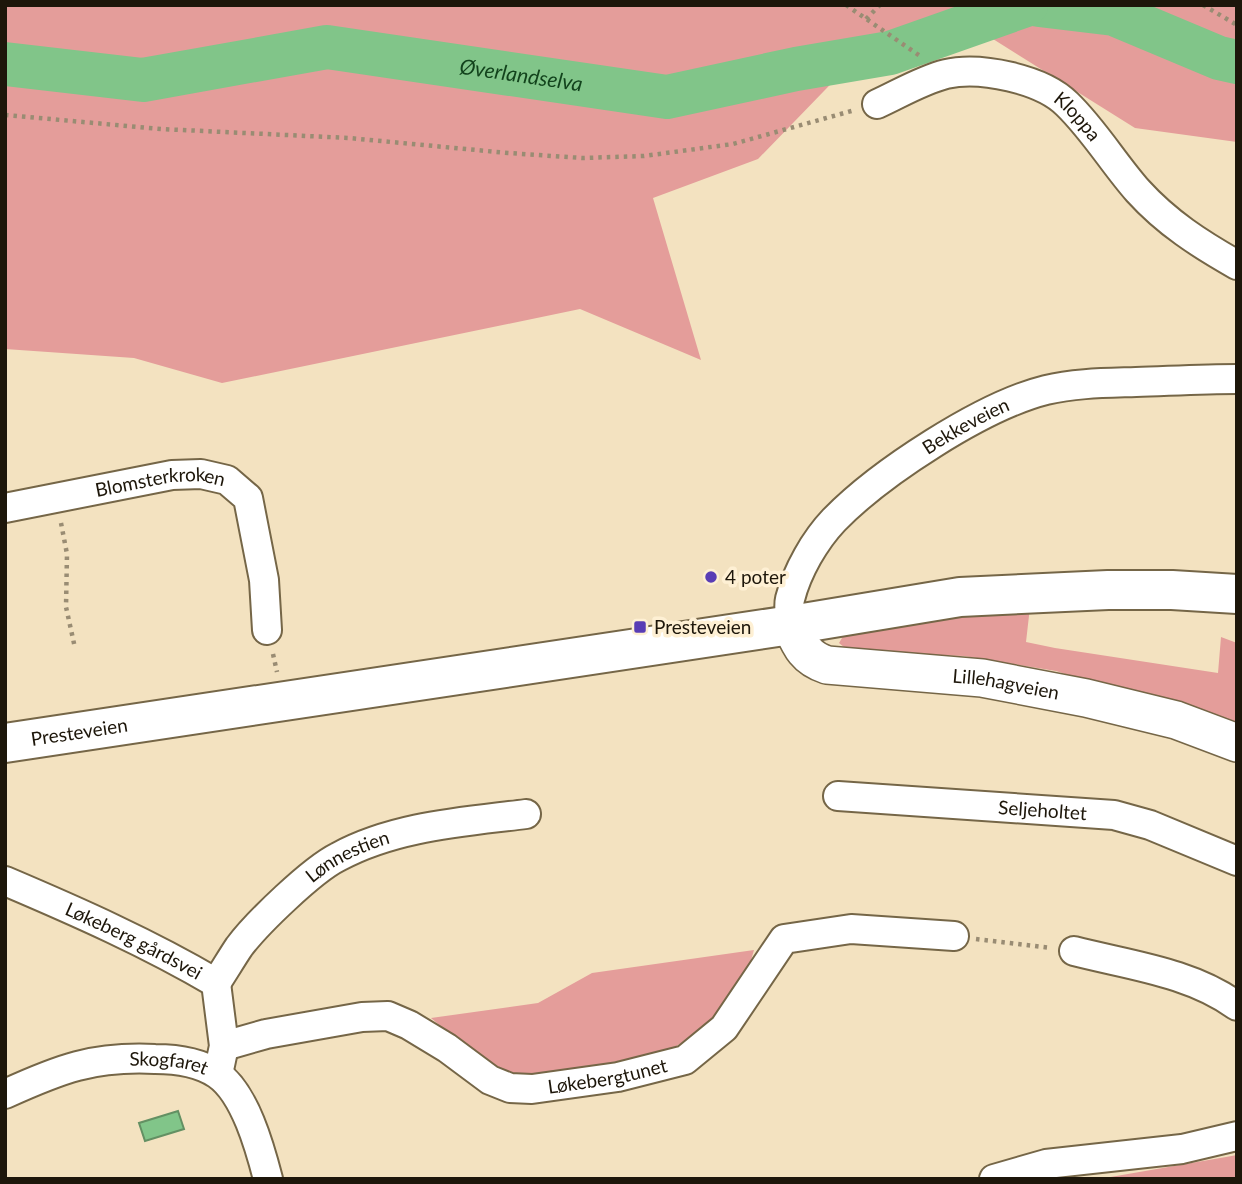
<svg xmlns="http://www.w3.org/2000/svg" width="1242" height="1184" font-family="Lato,sans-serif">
  <rect width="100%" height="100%" fill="#f3e2c0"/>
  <!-- green -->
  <path fill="#e49d9a" d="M5,5H1237V142L1135,128L993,39L854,60L758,159L653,198L701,360L580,309L222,383L134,358L5,349Z
    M1030,607L1026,642L1055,648L1218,673L1221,637L1237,643V729L1056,671L964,656L850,652L839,643L848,628Z
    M754,950L744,984L714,1024L671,1049L587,1068L516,1075L484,1063L431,1018L538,1003L592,973Z
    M1237,1155V1179H1099L1226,1157Z"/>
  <!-- water -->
  <path fill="#81c589" stroke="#639063" stroke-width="2" d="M178,1111L184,1129L145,1141L139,1123Z"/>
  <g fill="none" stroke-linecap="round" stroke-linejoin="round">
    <!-- river -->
    <g stroke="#81c589" stroke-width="44">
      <path d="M1039,5L1114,14L1219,58L1237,62"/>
      <path id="s1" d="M5,64L143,80L327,47L667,97L796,69L890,53L1026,5"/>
    </g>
    <!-- minor casing -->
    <g stroke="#756647" stroke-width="32">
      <g id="minor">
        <path id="s2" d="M877,104C899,94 922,80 946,74C980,66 1042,79 1067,104C1094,130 1114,164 1138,191C1167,223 1200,244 1237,265"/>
        <path id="s3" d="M5,508L172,475L201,474L227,480L248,498L264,580L267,630"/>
        <path id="s4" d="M791,625C790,617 788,607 790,599C797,571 815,540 834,520C880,473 982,406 1046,390C1075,383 1106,383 1136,382C1169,381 1203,379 1237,379"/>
        <path id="s5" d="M838,796L1114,815L1150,825L1237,861"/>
        <path id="s6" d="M5,881C78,912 148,943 216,983L224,1046L220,1065"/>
        <path d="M1074,951C1128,965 1191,972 1237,1006"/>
        <path id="s7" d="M216,983C224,971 231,959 239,947C257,923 312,870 338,857C395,826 463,822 526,814"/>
        <path id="s8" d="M224,1046L266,1034L362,1017L388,1016L409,1025L447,1048L490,1080L510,1088L532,1089L618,1077L685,1060L724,1028L784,939L851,929L954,936"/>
        <path id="s9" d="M5,1094C60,1069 93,1056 155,1059C175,1059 199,1062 217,1074C245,1093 260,1148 268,1179"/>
        <path d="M994,1179L1046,1164L1182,1149L1237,1136"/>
      </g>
    </g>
    <!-- tertiary casing -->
    <g stroke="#756647" stroke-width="40">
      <g id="tertiary">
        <path id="s10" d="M791,625C800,645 805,658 827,665L982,678L1086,698L1176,720L1237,743"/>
      </g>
    </g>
    <!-- secondary casing -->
    <g stroke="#756647" stroke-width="42">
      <g id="secondary">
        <path id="s11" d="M5,743L791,625L960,597L1108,590H1172L1237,594"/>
      </g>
    </g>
    <!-- path -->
    <path stroke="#998c73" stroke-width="4.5" stroke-dasharray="3.5 5" stroke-linecap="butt" d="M846,5L920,56
      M1203,5L1237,25
      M866,19L880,5
      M5,115L161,129L349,138L508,153L582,158L644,156L733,144L855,110
      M61,523L67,554L66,607L75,648
      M273,654L277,672
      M976,939L1051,948"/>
    <!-- minor -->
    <use href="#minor" stroke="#fff" stroke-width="28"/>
    <!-- tertiary -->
    <use href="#tertiary" stroke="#fff" stroke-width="37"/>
    <!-- secondary -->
    <use href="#secondary" stroke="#fff" stroke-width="38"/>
  </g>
  <!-- markers -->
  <g fill="#593db5" stroke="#fef0d4" stroke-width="2.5">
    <circle cx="711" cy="577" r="7"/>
    <rect x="633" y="620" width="14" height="14" rx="3.5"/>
  </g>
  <g text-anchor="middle" stroke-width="7" stroke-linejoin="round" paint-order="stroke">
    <!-- street labels -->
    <g font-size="19" fill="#1d160a" stroke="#fef0d4">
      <text dy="7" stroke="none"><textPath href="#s2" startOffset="220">Kloppa</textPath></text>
      <text dy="7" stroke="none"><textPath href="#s4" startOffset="280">Bekkeveien</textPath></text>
      <text dy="7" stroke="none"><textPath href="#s3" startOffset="158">Blomsterkroken</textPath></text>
      <text dy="7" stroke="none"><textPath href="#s10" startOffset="236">Lillehagveien</textPath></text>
      <text dy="7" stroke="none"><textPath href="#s11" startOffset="75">Presteveien</textPath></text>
      <text dy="7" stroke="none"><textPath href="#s5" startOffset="205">Seljeholtet</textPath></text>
      <text dy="7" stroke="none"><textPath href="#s7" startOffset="186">Lønnestien</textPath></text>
      <text dy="7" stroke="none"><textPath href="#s6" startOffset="142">Løkeberg gårdsvei</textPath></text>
      <text dy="7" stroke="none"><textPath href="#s9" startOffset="170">Skogfaret</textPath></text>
      <text dy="7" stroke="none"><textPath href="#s8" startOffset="408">Løkebergtunet</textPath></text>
    </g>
    <!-- poi labels -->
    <g font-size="19" fill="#1d160a" stroke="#fef0d4" text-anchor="start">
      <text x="725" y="584">4 poter</text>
      <text x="654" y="634">Presteveien</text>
    </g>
    <!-- water labels -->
    <g font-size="21" font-style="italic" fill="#12431c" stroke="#fef0d4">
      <text dy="7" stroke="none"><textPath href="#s1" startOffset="522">Øverlandselva</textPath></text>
    </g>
  </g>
  <!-- border -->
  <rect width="1242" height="1184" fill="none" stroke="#1d160a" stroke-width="14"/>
</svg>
